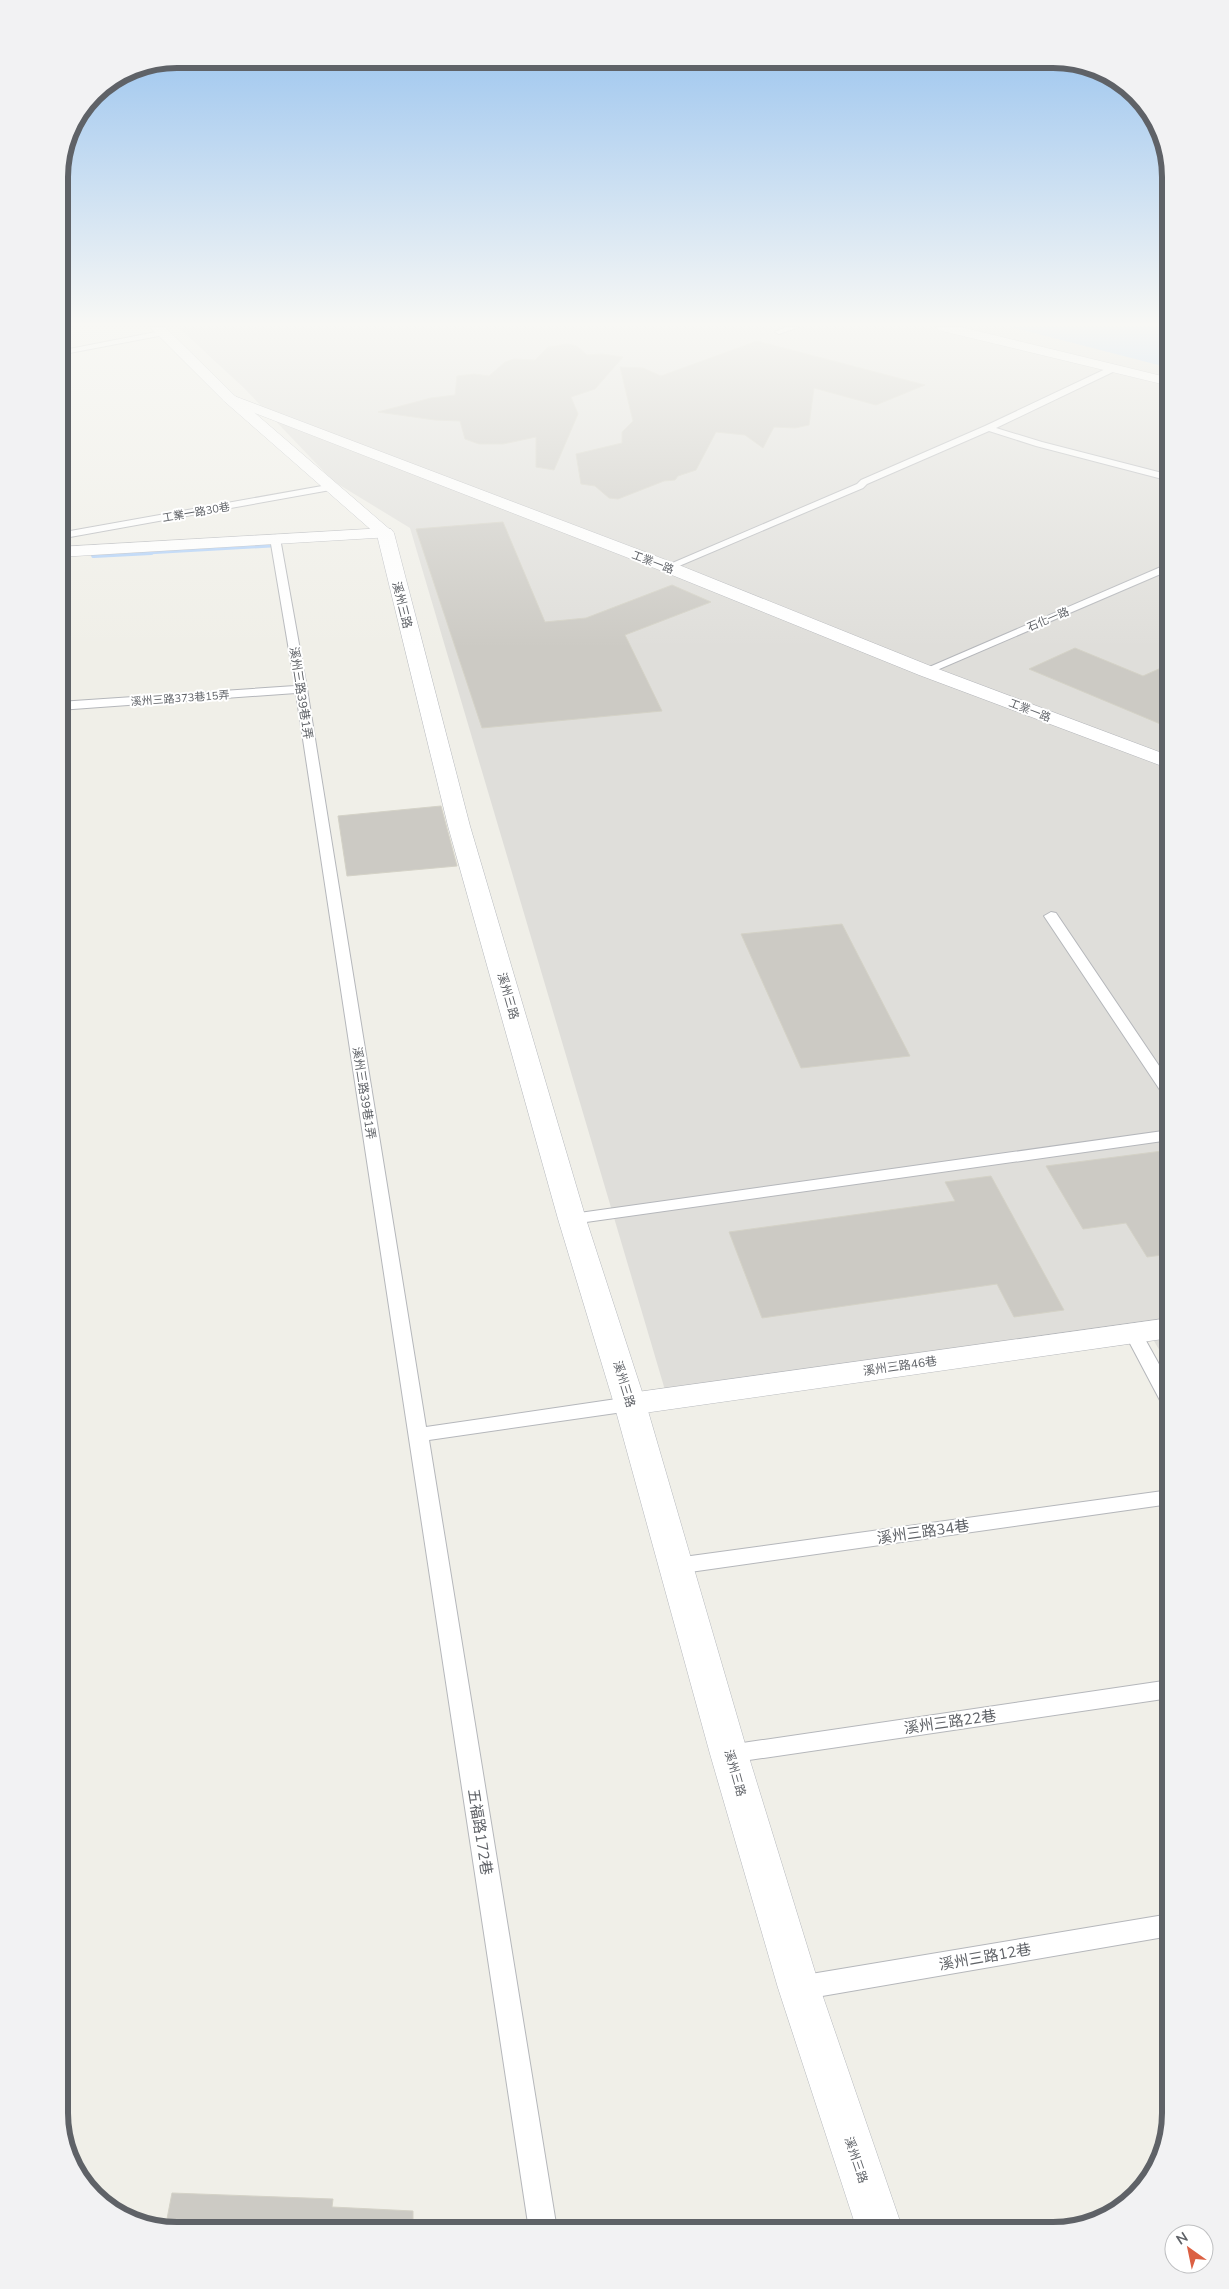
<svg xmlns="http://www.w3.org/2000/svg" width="1229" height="2289" font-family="'Nunito Sans','Noto Sans TC',sans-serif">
  <rect width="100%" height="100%" fill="#f0efe8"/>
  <!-- industrial -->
  <path fill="#dfdeda" d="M178,327H1170V1368L1154,1341L670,1407L410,528L333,481L244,388Z"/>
  <!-- water -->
  <path fill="#b0d0f8" d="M1011,327H1170V368Z"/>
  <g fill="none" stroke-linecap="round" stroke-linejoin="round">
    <!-- stream-far1 -->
    <path stroke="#b0d0f8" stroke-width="5" d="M129,553L271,545"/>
    <!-- stream -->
    <path stroke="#b0d0f8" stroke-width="6" d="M94,555L151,552"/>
  </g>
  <!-- building -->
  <path fill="#cccac4" stroke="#d4d2c7" d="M757,341L925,385L876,405L814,388L809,425L795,428L774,427L763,448L745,435L716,432L696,470L678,476L675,480L664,481L618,499L609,498L595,486L581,484L576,454L622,443V432L633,421L620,367L643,368L661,376Z
    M568,344L577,346L587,355L602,354L623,357L595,389L571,397L578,414L554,470L536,467V437L503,444H479L465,439L460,421L435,420L378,412L431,398L455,395L457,376L474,374L489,376L505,362L514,359L535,360L548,347Z
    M503,522L545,622L586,618L672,585L711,602L625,635L662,711L482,728L416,529Z
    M1075,648L1143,676L1170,664V728L1029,669Z
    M441,806L457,866L347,876L338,816Z
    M842,924L910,1056L801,1068L741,934Z
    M1170,1150V1254L1147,1257L1126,1223L1083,1229L1046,1166Z
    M991,1176L1064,1310L1014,1317L997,1284L762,1318L729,1232L955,1201L945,1182Z
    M172,2193L333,2199L332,2207L413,2211V2230H169L165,2229Z"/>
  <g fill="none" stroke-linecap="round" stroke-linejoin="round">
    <!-- lane casing -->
    <g stroke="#b5b7bb" stroke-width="2">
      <path id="lane" d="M786,327H799L779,334L775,332Z
        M161,331L165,333L164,335L59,355V351Z
        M1114,365L1117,366V370L996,428L1042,442L1170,475V481L1036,446L989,431L867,484L863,488L672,569L668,570L663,567L857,484L861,480L985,426Z
        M333,484L336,485V489L59,539V533Z
        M275,535L280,538L307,689L426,1427L630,1397L637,1399L639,1404L637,1409L630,1411L429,1440L557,2230H529L296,693L59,710V702L295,686L270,538Z
        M1170,563V570L930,673L926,674L920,671Z
        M1051,912L1056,913L1170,1082V1098L1164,1096L1044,916Z
        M1170,1130V1140L572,1224L566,1223L564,1219L566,1215L572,1214Z
        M1134,1328L1140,1330L1170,1384V1408L1163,1406L1125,1334L1128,1330Z
        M1170,1490V1504L676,1574L669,1572L666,1566L669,1560L676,1558Z
        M1170,1680V1698L729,1763L721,1761L718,1754L721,1747L729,1745Z
        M1170,1914V1936L799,2000L790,1996L787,1988L790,1980L799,1976Z"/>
    </g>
    <!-- street casing -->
    <g stroke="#b5b7bb" stroke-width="1">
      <path id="street" d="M936,327H961L1170,378V386L938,330Z
        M229,394L674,563L933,667L1170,756V769L919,675L662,571L224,401L222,398L224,395Z
        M385,528L391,529L394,533L391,537L59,557V547Z
        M1170,1318V1338L630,1415L619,1412L614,1404L619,1396L630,1393Z"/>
    </g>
    <!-- secondary casing -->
    <g stroke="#b6b9be" stroke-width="1">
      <path id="secondary" d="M150,327H165L234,395L394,533L470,826L586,1219L646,1404L748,1754L820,1988L903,2230H857L778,1988L710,1754L614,1404L558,1219L448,826L377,535L224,401Z"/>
    </g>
    <!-- lane -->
    <use href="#lane" fill="#fff" fill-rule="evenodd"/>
    <!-- street -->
    <use href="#street" fill="#fff" fill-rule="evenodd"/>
    <!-- secondary -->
    <use href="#secondary" fill="#fff" fill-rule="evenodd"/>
  </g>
  <!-- sky -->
  <linearGradient id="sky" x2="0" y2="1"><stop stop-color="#91bfee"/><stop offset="0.5" stop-color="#f8f8f5"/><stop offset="1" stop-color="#f8f8f5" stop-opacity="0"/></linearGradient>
  <rect width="1229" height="648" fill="url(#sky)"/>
  <g text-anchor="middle" stroke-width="4" stroke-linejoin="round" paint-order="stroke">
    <!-- far-street labels -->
    <g font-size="11" fill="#5f6267" stroke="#fff">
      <text transform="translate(196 512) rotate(-10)" y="4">工業一路30巷</text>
      <text transform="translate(653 562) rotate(21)" y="4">工業一路</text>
      <text transform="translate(1048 619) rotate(-23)" y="4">石化一路</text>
      <text transform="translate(180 698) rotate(-4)" y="4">溪州三路373巷15弄</text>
      <text transform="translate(1030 710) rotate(21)" y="4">工業一路</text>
    </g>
    <!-- street labels -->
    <g font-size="12" fill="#5f6267" stroke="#fff">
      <text transform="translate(402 605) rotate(76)" y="4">溪州三路</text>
      <text transform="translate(301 693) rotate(81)" y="4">溪州三路39巷1弄</text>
      <text transform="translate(508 996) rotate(74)" y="4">溪州三路</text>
      <text transform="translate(364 1093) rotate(81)" y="4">溪州三路39巷1弄</text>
      <text transform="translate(900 1366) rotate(-8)" y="4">溪州三路46巷</text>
      <text transform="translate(624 1384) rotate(73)" y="4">溪州三路</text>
      <text transform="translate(735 1773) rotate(74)" y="4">溪州三路</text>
      <text transform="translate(856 2160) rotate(71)" y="4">溪州三路</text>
    </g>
    <!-- near-street labels -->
    <g font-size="15" fill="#5f6267" stroke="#fff">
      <text transform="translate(923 1532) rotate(-8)" y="5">溪州三路34巷</text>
      <text transform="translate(950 1722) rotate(-8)" y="5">溪州三路22巷</text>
      <text transform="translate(480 1832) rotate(81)" y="5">五福路172巷</text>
      <text transform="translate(985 1957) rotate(-10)" y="5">溪州三路12巷</text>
    </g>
  </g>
  <!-- crop -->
  <path d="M0 0H1229V2289H0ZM177 68H1053A109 109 0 0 1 1162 177V2113A109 109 0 0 1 1053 2222H177A109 109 0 0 1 68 2113V177A109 109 0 0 1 177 68Z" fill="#f2f2f3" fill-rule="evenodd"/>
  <path fill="none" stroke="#5f6267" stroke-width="6" d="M177 68H1053A109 109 0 0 1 1162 177V2113A109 109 0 0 1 1053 2222H177A109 109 0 0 1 68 2113V177A109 109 0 0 1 177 68Z"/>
  <!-- north arrow -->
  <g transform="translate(1189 2249) rotate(327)"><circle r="24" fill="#ffffff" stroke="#bfc0c2"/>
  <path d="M0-4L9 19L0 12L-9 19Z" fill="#db6043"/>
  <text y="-8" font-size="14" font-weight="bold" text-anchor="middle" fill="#5f6267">N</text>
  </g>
</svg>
